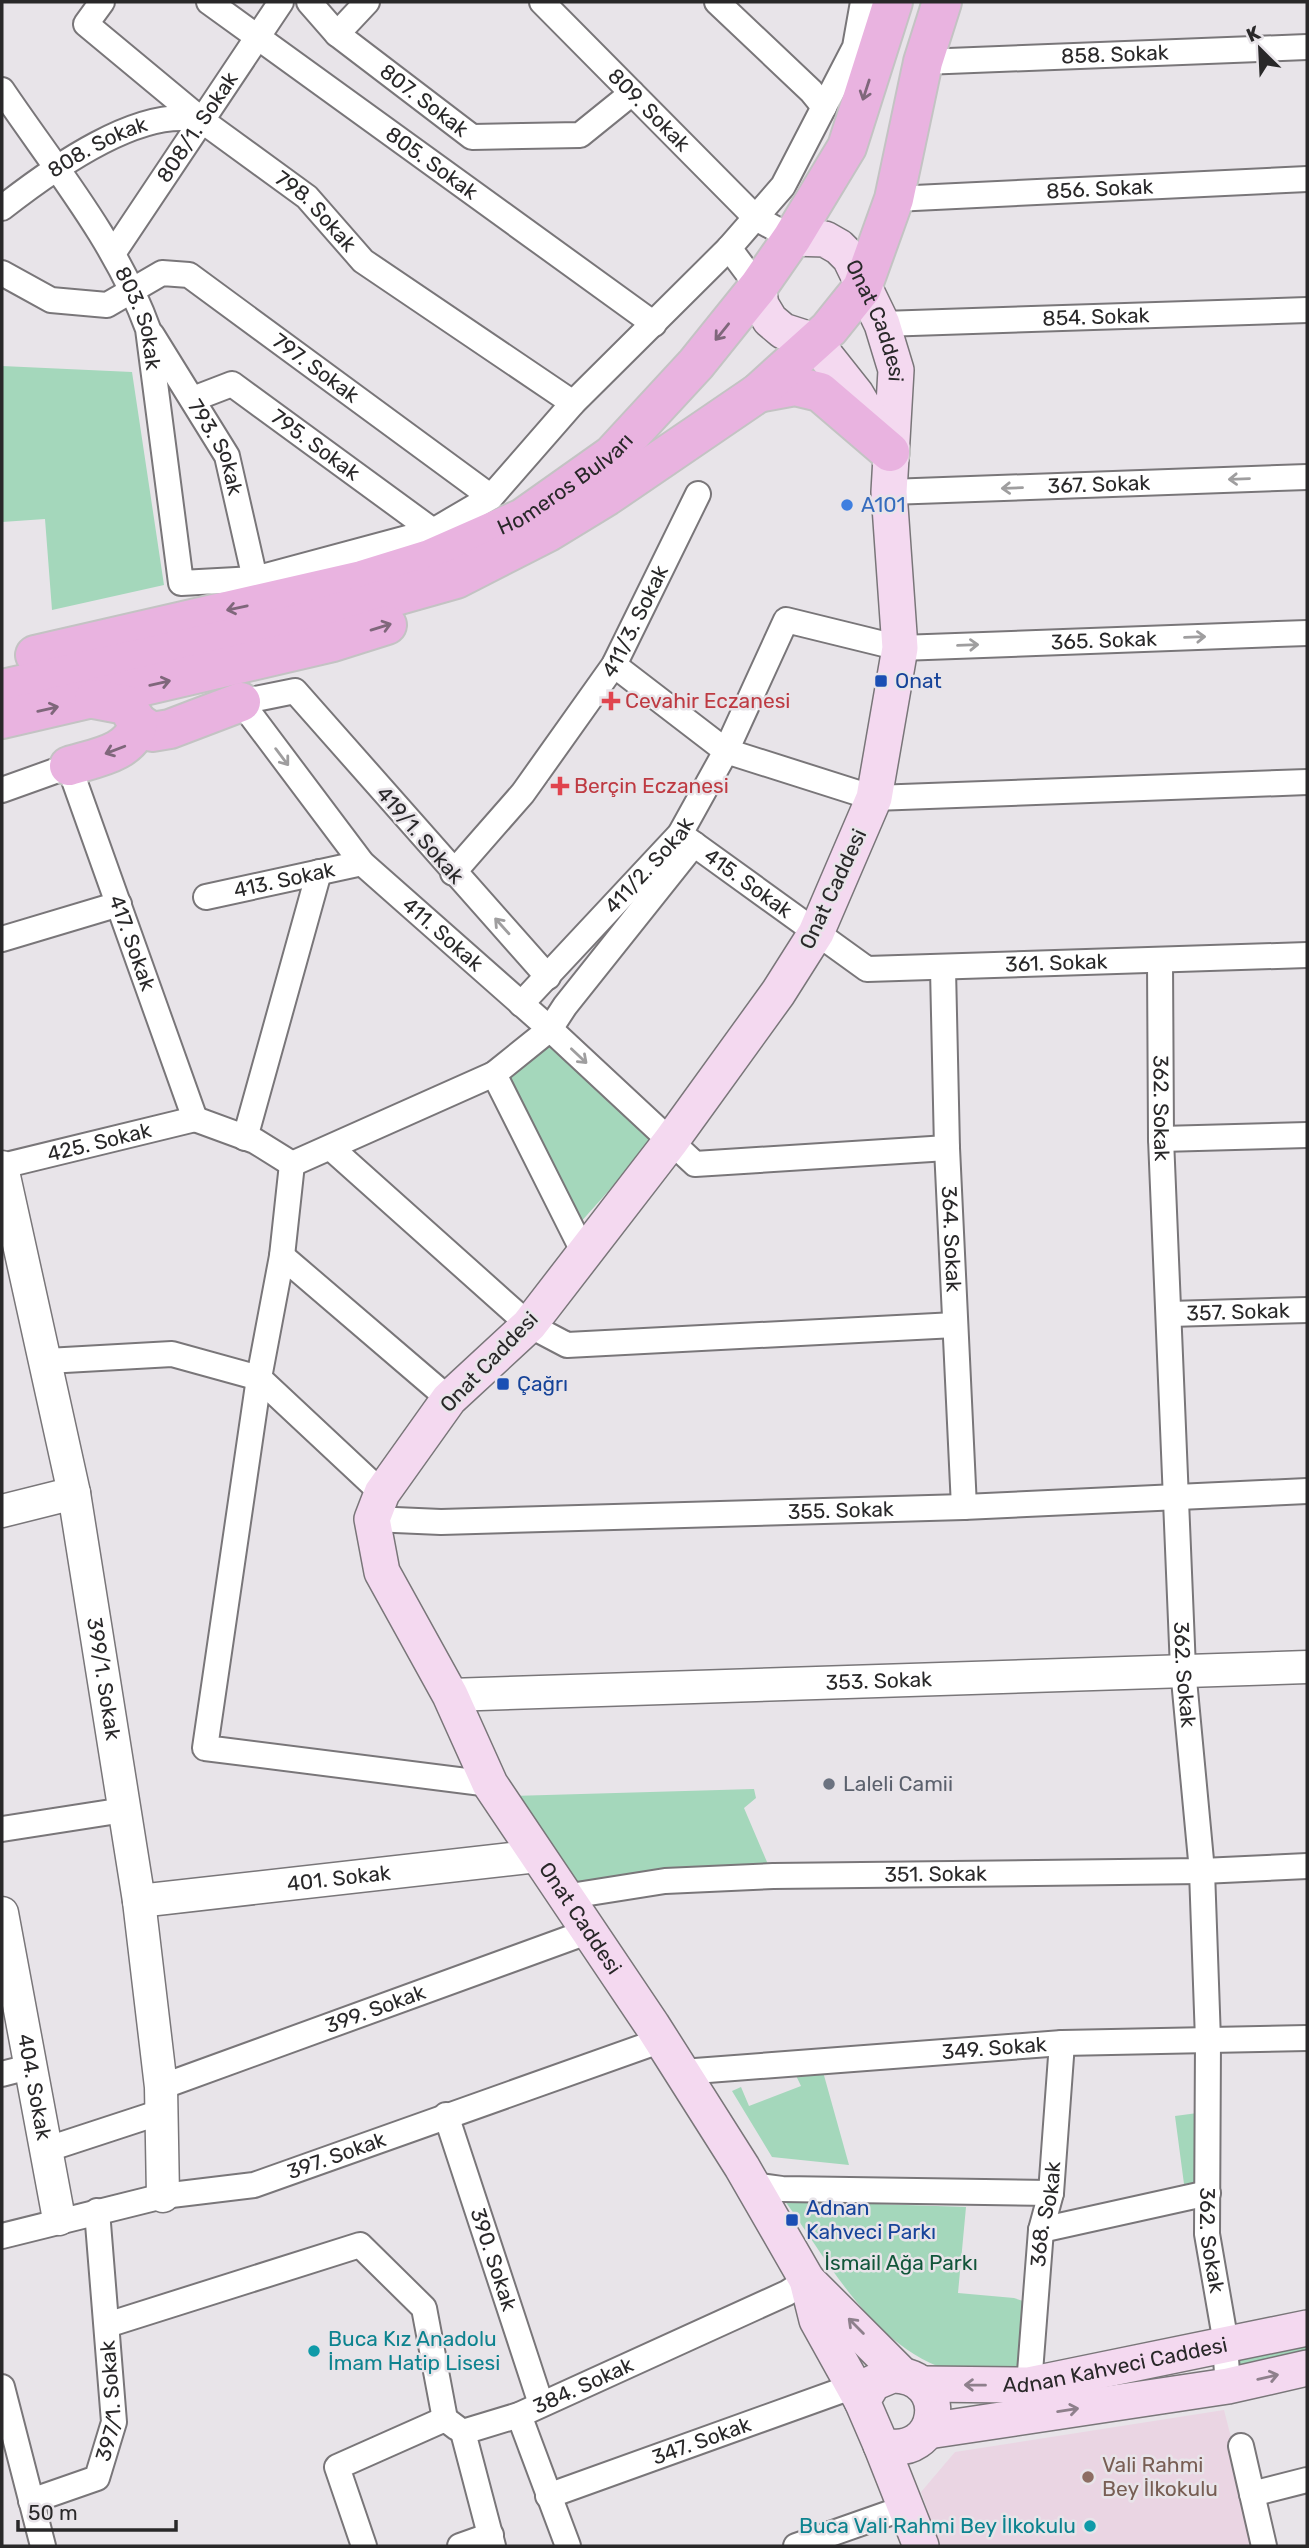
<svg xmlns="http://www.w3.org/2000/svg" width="1309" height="2548" font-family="Rubik,sans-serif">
  <rect width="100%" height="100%" fill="#e8e4e9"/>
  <!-- education -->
  <path fill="#ead5e3" d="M1224,2410L1259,2546H940L921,2492L955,2452Z"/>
  <!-- green -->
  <path fill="#a4d7bb" d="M2,366L132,372L164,585L52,610L45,519L2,522Z
    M547,1038L652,1142L579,1224L500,1073Z
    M754,1789L756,1798L744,1808L773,1876L573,1886L512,1796Z
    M820,2061L849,2165L772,2157L732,2091L741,2087L749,2106L801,2086L790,2063Z
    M1205,2112L1200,2182L1184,2184L1175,2116Z
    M785,2201L966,2207L958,2293L1014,2298L1035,2305L1030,2372C1008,2372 977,2378 955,2372C874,2350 831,2265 785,2201Z
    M1307,2338V2360L1247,2375L1237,2365L1245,2352Z"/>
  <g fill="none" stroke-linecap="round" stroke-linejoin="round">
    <!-- minor casing -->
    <g stroke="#797679" stroke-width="28">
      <g id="minor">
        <path id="s1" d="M102,2L86,24L204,122L307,197L363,261L573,403"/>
        <path id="s2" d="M209,2L654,324"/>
        <path id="s3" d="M309,2L337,34L472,137L580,135L632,93"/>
        <path id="s4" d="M542,2L756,218L792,238"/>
        <path d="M717,2L811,91L824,107"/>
        <path d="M337,34L367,2"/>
        <path id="s5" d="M923,62L1307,47"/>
        <path id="s6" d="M2,90C54,167 116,241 148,329L181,583L255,579L433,531L491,497L573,403L729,248L783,186L855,47L863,2"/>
        <path id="s7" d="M894,199L1307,179"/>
        <path id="s8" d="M2,208C48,172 142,103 203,121"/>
        <path d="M729,248L758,287"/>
        <path id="s9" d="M114,252L281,2"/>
        <path id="s10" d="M2,273L51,300L107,305L162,273L189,275L491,497"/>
        <path id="s11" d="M882,324L1307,310"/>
        <path id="s12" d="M152,335L227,456L255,579"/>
        <path id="s13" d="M193,399L232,384L433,531"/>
        <path id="s14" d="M889,492L1307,477"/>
        <path d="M614,665L726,751L874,798L1307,782"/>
        <path id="s15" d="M2,790L69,766L195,1119"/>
        <path id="s16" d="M680,834L867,969L1307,955"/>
        <path id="s17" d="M453,873L523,793L614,665L698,494"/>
        <path id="s18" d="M206,897L362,863"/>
        <path d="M2,939L119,904"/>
        <path id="s19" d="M1160,961L1161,1139L1183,1669L1202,1871L1208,2040L1207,2234L1224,2332L1228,2386"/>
        <path id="s20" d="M943,969L947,1148L964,1507"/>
        <path id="s21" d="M548,977L295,691L241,702L362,863L550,1029L695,1164L947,1148"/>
        <path id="s22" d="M521,1004L680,834L726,751L786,620L900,648L1307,633"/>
        <path d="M195,1119L255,1141L292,1164"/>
        <path d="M245,1138L319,872"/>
        <path d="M1161,1139L1307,1135"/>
        <path d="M331,1148L529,1325L567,1345L955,1325"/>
        <path d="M292,1164L282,1256L259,1378L205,1748L490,1784"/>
        <path d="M292,1164L494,1074"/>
        <path id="s23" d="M2,1166L195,1119"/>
        <path d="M584,1253L494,1074L550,1029L565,1006L694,844"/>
        <path d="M282,1256L449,1399"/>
        <path id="s24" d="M1170,1314L1307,1310"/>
        <path d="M47,1361L172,1354L259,1378L382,1493"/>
        <path id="s25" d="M372,1519L441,1522L964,1507L1307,1491"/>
        <path d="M2,1829L124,1810"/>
        <path id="s26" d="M564,1897L665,1881L773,1876L1202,1871L1307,1866"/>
        <path id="s27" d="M682,2072L1062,2043L1307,2038"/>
        <path d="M2,2074L29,2067"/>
        <path id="s28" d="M161,2087L587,1932"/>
        <path id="s29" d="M446,2115L541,2404"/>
        <path d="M45,2150L161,2112"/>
        <path d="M753,2185L782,2189L1051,2193"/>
        <path d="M1041,2230L1208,2193"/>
        <path id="s30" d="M2,2236L163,2196L254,2185L662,2040"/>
        <path d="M107,2325L360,2245L424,2308L445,2419"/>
        <path id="s31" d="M1029,2385L1041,2230L1051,2193L1062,2043"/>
        <path d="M2,2387L43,2546"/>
        <path d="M519,2415L568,2546"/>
        <path d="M1241,2446L1264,2546"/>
        <path d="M1252,2494L1307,2480"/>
        <path id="s32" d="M548,2496L854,2386"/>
        <path id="s33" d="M31,2501L97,2478L114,2422L97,2211"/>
        <path d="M364,2546L337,2467L445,2419L457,2428"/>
        <path d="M460,2546L491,2535"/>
        <path id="s34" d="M493,2546L463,2432L519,2415L787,2293L807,2280"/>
        <path d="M796,2546L907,2507"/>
      </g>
    </g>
    <!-- tertiary casing -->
    <g stroke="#797679" stroke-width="35">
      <g id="tertiary">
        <path id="s35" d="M2,1167L74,1493L139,1901L161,2087L163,2196"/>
        <path d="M2,1511L74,1493"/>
        <path id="s36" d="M450,1695L1307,1667"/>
        <path id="s37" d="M139,1901L537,1856"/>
        <path id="s38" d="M2,1913L59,2219"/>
      </g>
    </g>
    <!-- secondary casing -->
    <g stroke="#797679" stroke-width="38">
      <g id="secondary">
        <path id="s39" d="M792,238L825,239L839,247L850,258L882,324L896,370L889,492L900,648L874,798L816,933L778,993L671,1141L529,1325L449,1399L382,1493L372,1519L382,1572L450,1695L490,1784L652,2025L742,2167L807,2280L817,2320L862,2401"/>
        <path d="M758,287L761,305L770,320L783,331L814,341L856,394L883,440"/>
        <path d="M807,2280L902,2375"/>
        <path d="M892,2375C953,2374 942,2462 881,2445L862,2401L873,2383Z"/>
        <path id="s40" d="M921,2384L1029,2385L1307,2328"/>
        <path d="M928,2431L1228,2386L1307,2368"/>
        <path d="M881,2445L921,2546"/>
      </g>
    </g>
    <!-- primary casing -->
    <g stroke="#c3c3c3" stroke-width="42">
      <g id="primary">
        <path d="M758,393L795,386L820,392L890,452"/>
        <path id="s41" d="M35,655L362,580L430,559L523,518L612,455L696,364L758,287L792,238L847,147L893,2"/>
        <path d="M2,689L300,623L456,579L548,532L607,496L758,393L829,329L862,288L894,199L923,62L942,2"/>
        <path d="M2,719L333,642L387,625"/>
        <path d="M138,723L152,732L170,729L241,702"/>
        <path d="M69,766C95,758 133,753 138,723L126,705L94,699"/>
      </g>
    </g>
    <!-- minor -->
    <use href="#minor" stroke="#fff" stroke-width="24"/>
    <!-- tertiary -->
    <use href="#tertiary" stroke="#fff" stroke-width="32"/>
    <!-- secondary -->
    <use href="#secondary" stroke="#f4d9f0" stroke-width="35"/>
    <!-- primary -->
    <use href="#primary" stroke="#e9b3e0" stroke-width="38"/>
  </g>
  <!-- one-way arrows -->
  <defs><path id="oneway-shaft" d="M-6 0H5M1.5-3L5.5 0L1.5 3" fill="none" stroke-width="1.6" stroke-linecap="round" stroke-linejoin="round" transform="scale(1.75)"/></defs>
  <g stroke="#7f677b">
    <use href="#oneway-shaft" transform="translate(866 90) rotate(108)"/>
    <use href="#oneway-shaft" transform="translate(722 332) rotate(129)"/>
    <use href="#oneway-shaft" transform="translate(237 608) rotate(168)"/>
    <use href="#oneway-shaft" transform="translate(381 627) rotate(-17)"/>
    <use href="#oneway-shaft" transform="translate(160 683) rotate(-13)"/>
    <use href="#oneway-shaft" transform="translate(48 709) rotate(-13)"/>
    <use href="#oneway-shaft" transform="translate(115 750) rotate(159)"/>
  </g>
  <g stroke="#9f9e9f">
    <use href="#oneway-shaft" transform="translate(1239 479) rotate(178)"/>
    <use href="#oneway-shaft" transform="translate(1012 488) rotate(178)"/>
    <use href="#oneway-shaft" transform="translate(1195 637) rotate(-2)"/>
    <use href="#oneway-shaft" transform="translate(968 645) rotate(-2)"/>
    <use href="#oneway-shaft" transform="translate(282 757) rotate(53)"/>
    <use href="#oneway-shaft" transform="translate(502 926) rotate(-132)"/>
    <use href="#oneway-shaft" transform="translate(579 1056) rotate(43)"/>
  </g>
  <g stroke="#8e808c">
    <use href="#oneway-shaft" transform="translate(856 2326) rotate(-135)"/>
    <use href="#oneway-shaft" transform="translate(1268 2377) rotate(-13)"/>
    <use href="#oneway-shaft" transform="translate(975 2385) rotate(-179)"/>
    <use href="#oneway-shaft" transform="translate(1068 2410) rotate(-9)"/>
  </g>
  <!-- markers -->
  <circle fill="#3f7fe0" stroke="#e8e4e9" stroke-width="2.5" cx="847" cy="505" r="7"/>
  <g fill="#1a4fb4" stroke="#e8e4e9" stroke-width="2.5">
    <rect x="874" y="674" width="14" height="14" rx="3.5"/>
    <rect x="496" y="1377" width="14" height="14" rx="3.5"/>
    <rect x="785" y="2213" width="14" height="14" rx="3.5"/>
  </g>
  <g fill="#e0444e" stroke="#e8e4e9" stroke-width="2.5">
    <path d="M607.5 690.5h7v7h7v7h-7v7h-7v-7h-7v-7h7z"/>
    <path d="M556.5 775.5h7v7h7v7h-7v7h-7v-7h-7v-7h7z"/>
  </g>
  <circle fill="#6b7280" stroke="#e8e4e9" stroke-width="2.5" cx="829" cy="1784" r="7"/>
  <g fill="#0f9aa8" stroke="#e8e4e9" stroke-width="2.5">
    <circle cx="314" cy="2351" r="7"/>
    <circle cx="1090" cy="2526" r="7"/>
  </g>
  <circle fill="#8d6e63" stroke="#e8e4e9" stroke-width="2.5" cx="1088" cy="2477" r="7"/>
  <g text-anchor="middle" stroke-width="5" stroke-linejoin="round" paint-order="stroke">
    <!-- street labels -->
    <g font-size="21" fill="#292829" stroke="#e8e4e9">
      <text dy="7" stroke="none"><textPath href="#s5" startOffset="192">858. Sokak</textPath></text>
      <text dy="7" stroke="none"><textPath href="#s3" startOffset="152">807. Sokak</textPath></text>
      <text dy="7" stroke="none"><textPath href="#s4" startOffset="152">809. Sokak</textPath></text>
      <text dy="7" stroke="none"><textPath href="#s9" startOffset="150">808/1. Sokak</textPath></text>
      <text dy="7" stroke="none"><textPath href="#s8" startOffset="114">808. Sokak</textPath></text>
      <text dy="7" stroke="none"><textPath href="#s2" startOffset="275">805. Sokak</textPath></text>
      <text dy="7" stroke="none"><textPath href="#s7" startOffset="206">856. Sokak</textPath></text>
      <text dy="7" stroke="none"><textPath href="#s1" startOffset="324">798. Sokak</textPath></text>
      <text dy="7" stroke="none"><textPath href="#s11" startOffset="214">854. Sokak</textPath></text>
      <text dy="7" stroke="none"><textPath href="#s6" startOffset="268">803. Sokak</textPath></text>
      <text dy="7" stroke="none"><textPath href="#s39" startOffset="133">Onat Caddesi</textPath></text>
      <text dy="7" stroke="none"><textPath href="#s10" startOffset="360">797. Sokak</textPath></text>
      <text dy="7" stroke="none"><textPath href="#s13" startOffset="145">795. Sokak</textPath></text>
      <text dy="7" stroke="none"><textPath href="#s12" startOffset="130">793. Sokak</textPath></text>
      <text dy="7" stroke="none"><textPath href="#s41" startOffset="562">Homeros Bulvarı</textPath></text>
      <text dy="7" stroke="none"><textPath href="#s14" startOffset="210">367. Sokak</textPath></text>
      <text dy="7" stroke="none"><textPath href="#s17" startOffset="312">411/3. Sokak</textPath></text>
      <text dy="7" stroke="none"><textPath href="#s22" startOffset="793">365. Sokak</textPath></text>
      <text transform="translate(420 835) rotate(49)" y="7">419/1. Sokak</text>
      <text dy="7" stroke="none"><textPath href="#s22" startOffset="189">411/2. Sokak</textPath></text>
      <text dy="7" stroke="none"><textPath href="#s18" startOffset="80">413. Sokak</textPath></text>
      <text dy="7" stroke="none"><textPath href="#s16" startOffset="84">415. Sokak</textPath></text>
      <text transform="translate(833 889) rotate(-65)" y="7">Onat Caddesi</text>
      <text dy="7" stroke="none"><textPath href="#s21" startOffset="746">411. Sokak</textPath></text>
      <text dy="7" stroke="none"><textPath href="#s15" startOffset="259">417. Sokak</textPath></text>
      <text dy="7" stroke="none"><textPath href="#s16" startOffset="420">361. Sokak</textPath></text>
      <text dy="7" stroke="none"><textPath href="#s19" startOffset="147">362. Sokak</textPath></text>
      <text dy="7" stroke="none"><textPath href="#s23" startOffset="100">425. Sokak</textPath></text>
      <text dy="7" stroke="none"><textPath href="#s20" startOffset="270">364. Sokak</textPath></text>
      <text dy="7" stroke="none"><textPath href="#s24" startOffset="68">357. Sokak</textPath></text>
      <text transform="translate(489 1362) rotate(-46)" y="7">Onat Caddesi</text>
      <text dy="7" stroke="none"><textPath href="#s25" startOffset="469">355. Sokak</textPath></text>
      <text dy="7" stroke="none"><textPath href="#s19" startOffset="714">362. Sokak</textPath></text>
      <text dy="7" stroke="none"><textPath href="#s35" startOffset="522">399/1. Sokak</textPath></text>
      <text dy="7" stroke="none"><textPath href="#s36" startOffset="429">353. Sokak</textPath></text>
      <text dy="7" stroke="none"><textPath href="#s26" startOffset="373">351. Sokak</textPath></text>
      <text dy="7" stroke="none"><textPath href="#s37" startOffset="201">401. Sokak</textPath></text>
      <text dy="7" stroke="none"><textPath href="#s39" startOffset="1956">Onat Caddesi</textPath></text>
      <text dy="7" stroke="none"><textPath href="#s28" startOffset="228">399. Sokak</textPath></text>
      <text dy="7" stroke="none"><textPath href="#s27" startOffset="313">349. Sokak</textPath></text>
      <text dy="7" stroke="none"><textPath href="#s38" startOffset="177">404. Sokak</textPath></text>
      <text dy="7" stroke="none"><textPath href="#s30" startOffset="345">397. Sokak</textPath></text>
      <text dy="7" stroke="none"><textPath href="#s31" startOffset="172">368. Sokak</textPath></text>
      <text dy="7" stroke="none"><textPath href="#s19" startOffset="1281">362. Sokak</textPath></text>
      <text dy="7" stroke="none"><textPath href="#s29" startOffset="152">390. Sokak</textPath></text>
      <text dy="7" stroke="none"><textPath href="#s40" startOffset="196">Adnan Kahveci Caddesi</textPath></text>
      <text dy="7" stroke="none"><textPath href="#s34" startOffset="247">384. Sokak</textPath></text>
      <text dy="7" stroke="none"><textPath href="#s33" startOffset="149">397/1. Sokak</textPath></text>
      <text dy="7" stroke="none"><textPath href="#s32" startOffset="163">347. Sokak</textPath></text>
    </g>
    <!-- shop labels -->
    <g font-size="21" fill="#366cbe" stroke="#e8e4e9" text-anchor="start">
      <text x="861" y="512">A101</text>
    </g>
    <!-- transit labels -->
    <g font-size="21" fill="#164399" stroke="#e8e4e9" text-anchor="start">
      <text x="895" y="688">Onat</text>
      <text x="517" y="1391">Çağrı</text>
      <text x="806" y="2215">Adnan<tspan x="806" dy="24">Kahveci Parkı</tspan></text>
    </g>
    <!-- health labels -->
    <g font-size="21" fill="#be3a42" stroke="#e8e4e9" text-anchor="start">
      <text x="625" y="708">Cevahir Eczanesi</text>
      <text x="574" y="793">Berçin Eczanesi</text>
    </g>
    <!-- worship labels -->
    <g font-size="21" fill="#5b616d" stroke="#e8e4e9" text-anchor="start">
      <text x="843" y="1791">Laleli Camii</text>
    </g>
    <!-- park labels -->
    <g font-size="21" fill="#12563a" stroke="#e8e4e9">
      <text x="901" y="2270">İsmail Ağa Parkı</text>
    </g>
    <!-- culture labels -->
    <g font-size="21" fill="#0d838f" stroke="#e8e4e9" text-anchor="start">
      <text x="328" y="2346">Buca Kız Anadolu<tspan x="328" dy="24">İmam Hatip Lisesi</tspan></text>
      <text x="1076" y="2533" text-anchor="end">Buca Vali Rahmi Bey İlkokulu</text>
    </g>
    <!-- education labels -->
    <g font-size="21" fill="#785e54" stroke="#e8e4e9" text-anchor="start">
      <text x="1102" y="2472">Vali Rahmi<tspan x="1102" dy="24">Bey İlkokulu</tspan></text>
    </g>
  </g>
  <!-- border -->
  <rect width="1309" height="2548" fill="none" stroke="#292829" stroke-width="7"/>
  <!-- north arrow -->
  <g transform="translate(1260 49) rotate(336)" stroke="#e8e4e9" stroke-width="5" paint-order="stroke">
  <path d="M0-5L12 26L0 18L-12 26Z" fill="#292829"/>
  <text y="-10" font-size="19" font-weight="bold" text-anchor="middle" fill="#292829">K</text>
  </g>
  <!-- scale -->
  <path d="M18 2520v10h158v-10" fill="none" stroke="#292829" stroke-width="3.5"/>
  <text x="28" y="2520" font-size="21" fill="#292829" stroke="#e8e4e9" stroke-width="5" paint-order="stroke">50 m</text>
</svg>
